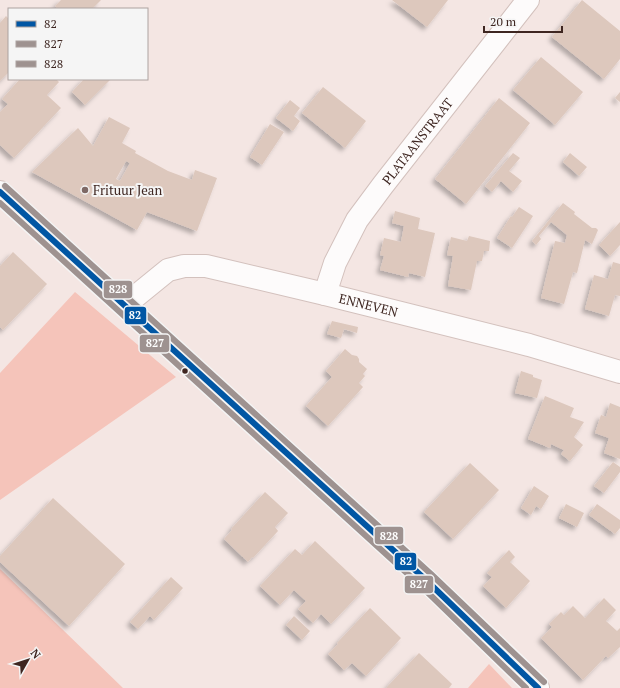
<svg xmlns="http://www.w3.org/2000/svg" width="620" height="688" font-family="'PT Serif',serif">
  <defs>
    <filter id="shadow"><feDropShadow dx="-3.5" dy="3.5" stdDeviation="2" flood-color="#0004"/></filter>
  </defs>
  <rect width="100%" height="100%" fill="#f4e6e3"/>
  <!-- green -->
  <path fill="#f5c4ba" d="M75,292L176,377L0,500V373Z
    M0,569L123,688H0Z
    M489,664L512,688H468Z"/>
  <!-- building -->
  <path fill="#ddc8bd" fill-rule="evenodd" filter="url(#shadow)" d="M61,0H101L92,9H58L55,6Z
    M392,0H448L427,27Z
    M582,0L620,31V59L604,79L552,37Z
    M6,16L9,19V72L0,81V23Z
    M541,57L583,92L555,125L513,90Z
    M20,79H56L59,82L47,95L61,108L14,158L0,145V112L8,104L2,99Z
    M84,79H111L85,105L72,92Z
    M323,87L366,121L345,148L302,113Z
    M620,92V102L615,98Z
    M499,98L530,123L466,204L435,179Z
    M290,100L300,108L294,116L300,121L293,131L276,118Z
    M109,117L130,128L122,143L136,151L135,153L168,171L192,180L195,170L217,178L197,231L147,212L137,230L32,172L78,128L93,146ZM126,161L130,163L120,181L116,179Z
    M270,124L284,132L262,165L250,157Z
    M513,153L520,158L509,171L522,181L513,192L501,181L492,192L485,186Z
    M570,153L587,167L579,176L563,162Z
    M563,203L575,212L574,214L592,228H596L598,230L592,244L585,240L577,273L573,272L564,304L541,298L555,241L565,243L567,235L551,222L539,236L541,239L536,245L532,241Z
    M519,207L533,216L512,248L497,238L511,216L512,217Z
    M395,211L420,218L418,229L435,233L425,277L409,273L408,277L380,270L384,256L380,255L384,238L401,242L404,226L392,223Z
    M620,222V245L610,256L599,245Z
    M469,236L490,241L489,251H484L482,261H477L471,290L448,286L453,256L447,255L451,237L467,241Z
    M13,252L47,284L3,330L0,327V266Z
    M613,262L620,264V296L615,295L609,316L585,309L594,275L608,279Z
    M332,321L358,327L357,333L344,329L341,338L327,334Z
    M345,349L352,355L357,356L359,359V362L367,369L363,374L365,376L359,383L363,387L328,426L306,406L332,377L326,371Z
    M521,371L533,375V377L542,380L537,398L515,393Z
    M545,396L574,408L570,417L584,422L574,437L583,445L570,461L561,454L564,450L551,444L550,448L528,439Z
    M610,403L620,407V459L604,453L609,438L595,433L601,415L606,417Z
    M613,462L620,467V472L604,493L594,486Z
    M470,463L499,490L453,539L424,512Z
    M534,486L549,496L541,509L536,506L531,515L521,508Z
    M265,492L288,513L275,527L278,531L253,558L252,557L248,562L224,539L232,530L231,529Z
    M53,498L125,564L69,626L0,562V556Z
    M566,504L584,513L577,527L559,518Z
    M597,504L620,520V528L615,534L589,515Z
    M315,541L365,588L331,624L321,614L313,623L298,609L306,601L294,590L280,605L260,586L295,549L302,555Z
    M509,550L515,557L510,562L530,581L506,608L483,586L492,577L487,573Z
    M171,577L183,588L154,620L150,616L138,629L130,622Z
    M604,598L616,610L606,621L617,631L620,628V647L608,658L606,656L583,680L541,638L552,627L549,624L561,612L564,615L573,606L585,618Z
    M370,608L401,638L366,676L352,663L344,670L328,654L338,644L337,643Z
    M294,616L310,631L302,640L286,625Z
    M419,653L452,684L449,688H386Z"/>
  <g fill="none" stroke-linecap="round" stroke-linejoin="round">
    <!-- street casing -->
    <g stroke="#d3c1bd" stroke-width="24">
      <g id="street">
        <path id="s1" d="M325,294L335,263L357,220L383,185L528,0"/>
        <path id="s2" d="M125,305L168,270L184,266H206L325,294L529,345L620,372"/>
      </g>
    </g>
    <!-- secondary casing -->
    <g stroke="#d3c1bd" stroke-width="24">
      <path id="secondary" d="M0,192L426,580L538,688"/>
    </g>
    <!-- street -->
    <use href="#street" stroke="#fdfbfb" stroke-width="22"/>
    <!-- secondary -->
    <use href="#secondary" stroke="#fdfbfb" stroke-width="22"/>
    <!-- bus-1 casing -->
    <g stroke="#f5f5f5" stroke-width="9">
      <path id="bus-1" d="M0,192L426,580L538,688"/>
    </g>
    <!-- bus-2 casing -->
    <g stroke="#f5f5f5" stroke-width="9">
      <path id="bus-2" d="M0,203L421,586L526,688"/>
    </g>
    <!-- bus-3 casing -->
    <g stroke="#f5f5f5" stroke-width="9">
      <path id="bus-3" d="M5,186L431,574L544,682"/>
    </g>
    <!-- bus-1 -->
    <use href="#bus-1" stroke="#0056a4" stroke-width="6"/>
    <!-- bus-2 -->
    <use href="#bus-2" stroke="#9e9290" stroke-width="6"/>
    <!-- bus-3 -->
    <use href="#bus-3" stroke="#9e9290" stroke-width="6"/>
  </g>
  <!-- markers -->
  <circle fill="#7e6965" stroke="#f5f5f5" stroke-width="1.5" cx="85" cy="190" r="4"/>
  <circle fill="#3e2621" stroke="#f5f5f5" stroke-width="1.5" cx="185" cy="371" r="3.5"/>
  <g text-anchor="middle" stroke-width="4" stroke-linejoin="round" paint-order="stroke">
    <!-- street labels -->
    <g font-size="13" fill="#3e2621" stroke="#f5f5f5">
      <text dy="5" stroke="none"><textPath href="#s1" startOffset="180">PLATAANSTRAAT</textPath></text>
      <text dy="5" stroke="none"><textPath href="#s2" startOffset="261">ENNEVEN</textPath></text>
    </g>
    <!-- poi labels -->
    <g font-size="13" fill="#3e2621" stroke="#f5f5f5" text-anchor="start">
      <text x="93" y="195">Frituur Jean</text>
    </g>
  </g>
  <g stroke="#f5f5f5" stroke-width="1.5">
    <rect x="103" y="280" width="30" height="19" rx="4" fill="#9e9290"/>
    <rect x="124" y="306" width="23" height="19" rx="4" fill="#0056a4"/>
    <rect x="139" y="334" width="31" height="19" rx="4" fill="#9e9290"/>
    <rect x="374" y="526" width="30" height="19" rx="4" fill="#9e9290"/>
    <rect x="394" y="552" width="23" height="19" rx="4" fill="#0056a4"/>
    <rect x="404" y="575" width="30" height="19" rx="4" fill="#9e9290"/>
  </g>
  <g font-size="11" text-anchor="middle" font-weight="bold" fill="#fff">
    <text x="118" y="293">828</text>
    <text x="135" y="319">82</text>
    <text x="155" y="347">827</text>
    <text x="389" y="540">828</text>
    <text x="406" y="565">82</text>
    <text x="419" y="588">827</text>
  </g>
  <!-- legend -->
  <rect x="8" y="8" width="140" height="72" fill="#f5f5f5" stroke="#aca2a0"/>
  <rect x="16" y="21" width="20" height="6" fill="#0056a4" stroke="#aca2a0"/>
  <text x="44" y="28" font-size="12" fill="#3e2621">82</text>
  <rect x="16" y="41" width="20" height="6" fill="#9e9290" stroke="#aca2a0"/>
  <text x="44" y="48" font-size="12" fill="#3e2621">827</text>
  <rect x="16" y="61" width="20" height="6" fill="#9e9290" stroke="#aca2a0"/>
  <text x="44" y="68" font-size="12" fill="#3e2621">828</text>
  <!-- north arrow -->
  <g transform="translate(28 660) rotate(51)" stroke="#f5f5f5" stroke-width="3" paint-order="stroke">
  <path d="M0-3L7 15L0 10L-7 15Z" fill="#3e2621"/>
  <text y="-6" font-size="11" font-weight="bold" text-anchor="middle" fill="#3e2621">N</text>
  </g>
  <!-- scale -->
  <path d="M484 26v6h78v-6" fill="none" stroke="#3e2621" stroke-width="2"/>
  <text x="490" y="26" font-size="12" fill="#3e2621" stroke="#f5f5f5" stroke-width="3" paint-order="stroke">20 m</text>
</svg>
